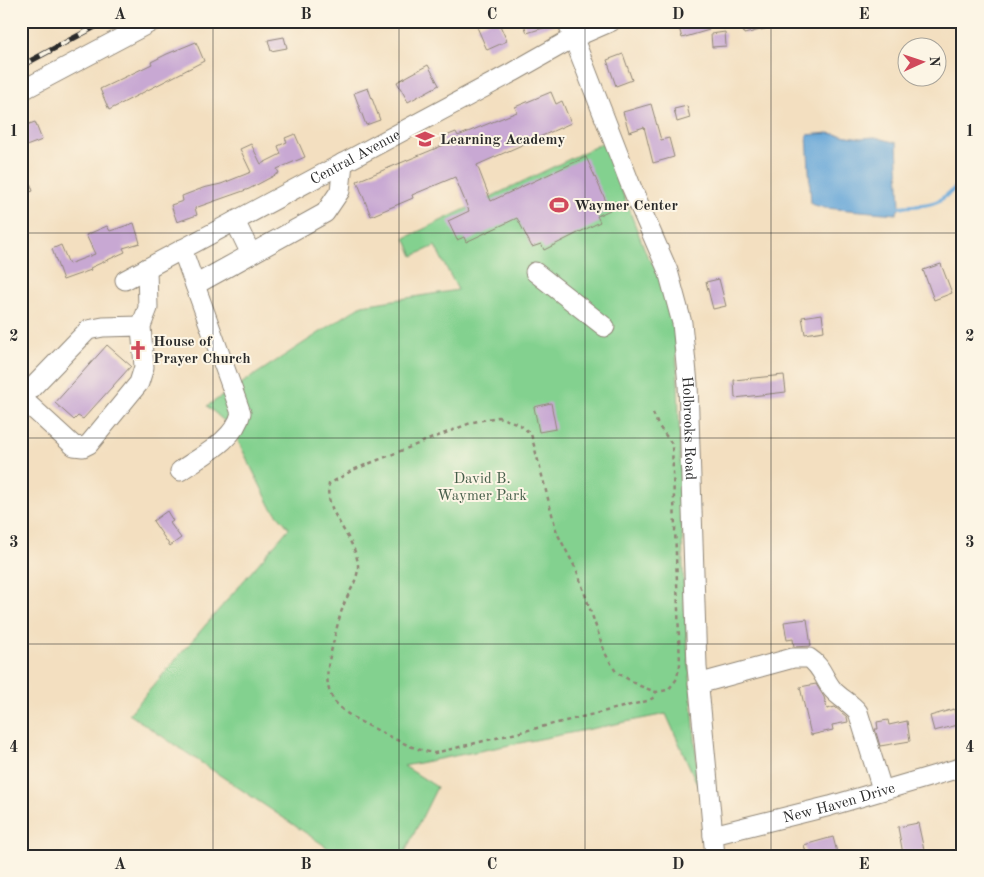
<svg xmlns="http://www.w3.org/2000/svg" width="984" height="877" font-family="'Old Standard TT',serif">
  <rect width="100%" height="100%" fill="#fcf5e5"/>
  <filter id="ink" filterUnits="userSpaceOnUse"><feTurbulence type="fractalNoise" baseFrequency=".02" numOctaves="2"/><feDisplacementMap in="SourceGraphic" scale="10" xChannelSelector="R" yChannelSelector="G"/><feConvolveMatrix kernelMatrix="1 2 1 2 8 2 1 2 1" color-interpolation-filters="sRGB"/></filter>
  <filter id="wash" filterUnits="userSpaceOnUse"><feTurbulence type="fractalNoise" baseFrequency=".0096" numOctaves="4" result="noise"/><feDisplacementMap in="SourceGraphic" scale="20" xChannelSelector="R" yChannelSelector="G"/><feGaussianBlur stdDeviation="1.12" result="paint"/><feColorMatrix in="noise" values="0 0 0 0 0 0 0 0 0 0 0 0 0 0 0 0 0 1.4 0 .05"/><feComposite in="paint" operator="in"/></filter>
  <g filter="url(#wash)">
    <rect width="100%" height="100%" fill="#f3dfc0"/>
    <!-- green -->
    <path fill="#83d18f" stroke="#577e5d" d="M603,143L648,258L659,270L675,330L678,381L684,602L699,788L666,714L404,766L437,787L403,856H340L129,714L289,528L271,507L231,427L207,406L362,305L458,290L435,246L413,256L405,238Z"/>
    <!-- water -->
    <path fill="#65a6d8" stroke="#486882" d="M828,133L861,138L875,137L897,143L900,207L896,214L825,208L811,204L807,135Z"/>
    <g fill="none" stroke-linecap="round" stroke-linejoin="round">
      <!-- stream -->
      <path stroke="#65a6d8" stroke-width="4" d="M896,204L900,207C936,204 936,206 963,181"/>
    </g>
    <g id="blocks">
      <!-- building -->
      <path fill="#c8a8d3" d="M490,21H498L507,41L487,50L477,27Z
        M523,21H556V24L527,33Z
        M677,21H706L709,30L682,38Z
        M741,21H780L781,25L744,34Z
        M725,32L726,46L712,47L711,34Z
        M284,37L287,48L271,51L268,40Z
        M196,42L204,61L109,110L100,89L152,64L151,62L167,54Z
        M623,54L632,80L616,86L607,60Z
        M428,65L439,85L408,102L397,82Z
        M368,88L380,120L366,125L354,93Z
        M551,92L556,104L562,101L571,123L477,165L491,201L586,157L610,210L597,216L600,222L544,250L541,244L532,247L517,218L466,242L464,237L457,240L448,221L469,211L455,177L412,195L413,198L371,216L357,181L444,145L441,138L456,132L458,136L517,112L515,107Z
        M651,104L661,140L669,138L674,157L653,163L644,127L629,132L623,112Z
        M687,106L690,118L677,122L674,109Z
        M35,122L42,140L21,148V127Z
        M295,134L305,157L277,169L279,173L249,189L195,208L197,215L177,222L171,205L183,201L182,196L203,188L221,184L251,172L240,149L251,144L261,164L281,154L278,146L287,142L285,138Z
        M21,163H23L33,191L21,195Z
        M134,223L140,243L123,248L125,252L90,268L91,270L63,280L52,249L61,245L69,264L95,254L86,235L107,226L110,231Z
        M941,264L952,293L934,300L923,270Z
        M719,279L726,306L713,309L706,282Z
        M822,314L824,331L805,334L802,317Z
        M107,345L131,366L83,419L78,416L74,420L55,403Z
        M784,375L786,392L735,398L734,380Z
        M551,403L556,429L539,432L534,407Z
        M167,511L173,521L170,523L181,538L170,546L153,521Z
        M807,619L811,646L794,647L793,639L787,640L784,622Z
        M816,684L824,697L827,709L835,707L847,717L848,722L832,725L833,730L811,735L800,687Z
        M954,709L958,725L934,731L930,716Z
        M888,720L889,725L907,721L910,741L880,746L875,729H878L877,722Z
        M918,823L924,850L903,854L898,827Z
        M833,837L838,856H807L804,845Z"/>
    </g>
  </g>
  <g filter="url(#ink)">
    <use href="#blocks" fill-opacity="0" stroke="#8f8576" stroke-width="1"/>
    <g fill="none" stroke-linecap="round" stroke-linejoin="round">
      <!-- minor casing -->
      <g stroke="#8f8576" stroke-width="21">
        <g id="minor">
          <path id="s1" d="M567,21L631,186L668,271L682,323L688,384L697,667L715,856"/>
          <path d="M21,91L153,21"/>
          <path d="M235,221L251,254"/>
          <path d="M535,272L605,327"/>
          <path id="s2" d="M125,280L513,72L573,38L612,21"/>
          <path d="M195,285L325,213L340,191L343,163"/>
          <path d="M141,326L103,327L88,330L26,394V402L74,446L83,447L89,444L139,383L144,367L141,326L148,308L147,268"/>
          <path d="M180,471C201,456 235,440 241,413L182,249"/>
          <path d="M698,684L793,658H809C822,666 824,680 833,690C841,699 851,703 858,712L882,789"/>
          <path id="s3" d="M713,835L830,806L963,767"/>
        </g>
      </g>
      <!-- path -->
      <path stroke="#8f8576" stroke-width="2.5" stroke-dasharray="4 4" stroke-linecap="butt" d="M653,413L658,425L672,444L680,665L676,680L668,690L656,692L640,686L616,672L605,653L577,571L557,533L531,434L519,424L498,417L473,422L353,470L329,484C323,512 356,537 358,565C359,578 349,592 344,604C339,617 336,631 333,644C321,688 326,705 369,726C390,736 412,750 435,753L647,701L653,698L656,692"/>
      <!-- minor -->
      <use href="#minor" stroke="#fff" stroke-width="19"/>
      <!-- rail casing -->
      <g stroke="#2b2b2b" stroke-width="5.5">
        <path id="rail" d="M21,66L106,21"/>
      </g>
      <!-- rail -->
      <use href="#rail" stroke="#fcf5e5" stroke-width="4" stroke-dasharray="11" stroke-linecap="butt"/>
    </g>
  </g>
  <!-- grid -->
  <path fill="none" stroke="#2b2b2b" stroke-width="1" stroke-opacity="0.55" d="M213,21V856M399,21V856M585,21V856M771,21V856M21,233H963M21,438H963M21,644H963"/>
  <!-- icons -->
  <defs>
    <g id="school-bare" transform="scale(1.5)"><path d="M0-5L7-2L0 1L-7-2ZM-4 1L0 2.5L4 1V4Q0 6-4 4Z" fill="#d1495b" stroke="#fcf5e5" stroke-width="2.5" paint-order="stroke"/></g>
    <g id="stadium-bare" transform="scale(1.5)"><path d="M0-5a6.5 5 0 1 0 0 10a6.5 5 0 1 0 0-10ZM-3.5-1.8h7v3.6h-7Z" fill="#d1495b" stroke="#fcf5e5" stroke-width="2.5" paint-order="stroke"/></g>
    <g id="church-bare" transform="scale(1.5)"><path d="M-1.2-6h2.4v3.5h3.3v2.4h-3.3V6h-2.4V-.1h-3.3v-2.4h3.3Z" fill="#d1495b" stroke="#fcf5e5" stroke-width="2.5" paint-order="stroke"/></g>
  </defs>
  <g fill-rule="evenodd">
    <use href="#school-bare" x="425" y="139"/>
    <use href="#stadium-bare" x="559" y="205"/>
    <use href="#church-bare" x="138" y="350"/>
  </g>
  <g text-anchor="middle" stroke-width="4" stroke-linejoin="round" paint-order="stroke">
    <!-- poi labels -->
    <g font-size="15" font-weight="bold" fill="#2b2b2b" stroke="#fcf5e5" text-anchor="start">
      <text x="440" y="144">Learning Academy</text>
      <text x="574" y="210">Waymer Center</text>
      <text x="153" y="346">House of<tspan x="153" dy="17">Prayer Church</tspan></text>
    </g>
    <!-- street labels -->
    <g font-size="15" fill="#2b2b2b" stroke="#fcf5e5">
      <text dy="5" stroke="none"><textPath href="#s2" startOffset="261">Central Avenue</textPath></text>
      <text dy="5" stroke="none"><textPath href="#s1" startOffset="429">Holbrooks Road</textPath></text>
      <text dy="5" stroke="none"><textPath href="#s3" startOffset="130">New Haven Drive</textPath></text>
    </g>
    <!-- park labels -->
    <g font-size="15" fill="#455d49" stroke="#fcf5e5">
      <text x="482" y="483">David B.<tspan x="482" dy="17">Waymer Park</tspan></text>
    </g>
  </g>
  <!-- margin -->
  <rect width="984" height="877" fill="none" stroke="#fcf5e5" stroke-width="55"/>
  <!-- north arrow -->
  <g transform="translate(922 62) rotate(87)"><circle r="24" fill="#fcf5e5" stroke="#a8a49b"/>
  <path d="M0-4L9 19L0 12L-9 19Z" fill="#d1495b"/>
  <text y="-8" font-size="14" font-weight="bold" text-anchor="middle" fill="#2b2b2b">N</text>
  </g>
  <rect x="28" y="28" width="928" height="822" fill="none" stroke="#2b2b2b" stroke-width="2"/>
  <g font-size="16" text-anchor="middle" font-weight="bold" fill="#2b2b2b">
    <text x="120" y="19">A</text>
    <text x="306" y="19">B</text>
    <text x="492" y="19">C</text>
    <text x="678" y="19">D</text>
    <text x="864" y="19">E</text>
    <text x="14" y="136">1</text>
    <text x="970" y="136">1</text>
    <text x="14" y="341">2</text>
    <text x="970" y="341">2</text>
    <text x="14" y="547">3</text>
    <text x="970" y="547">3</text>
    <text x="14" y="752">4</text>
    <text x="970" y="752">4</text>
    <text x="120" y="869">A</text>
    <text x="306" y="869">B</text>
    <text x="492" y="869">C</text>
    <text x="678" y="869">D</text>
    <text x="864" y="869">E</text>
  </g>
</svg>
